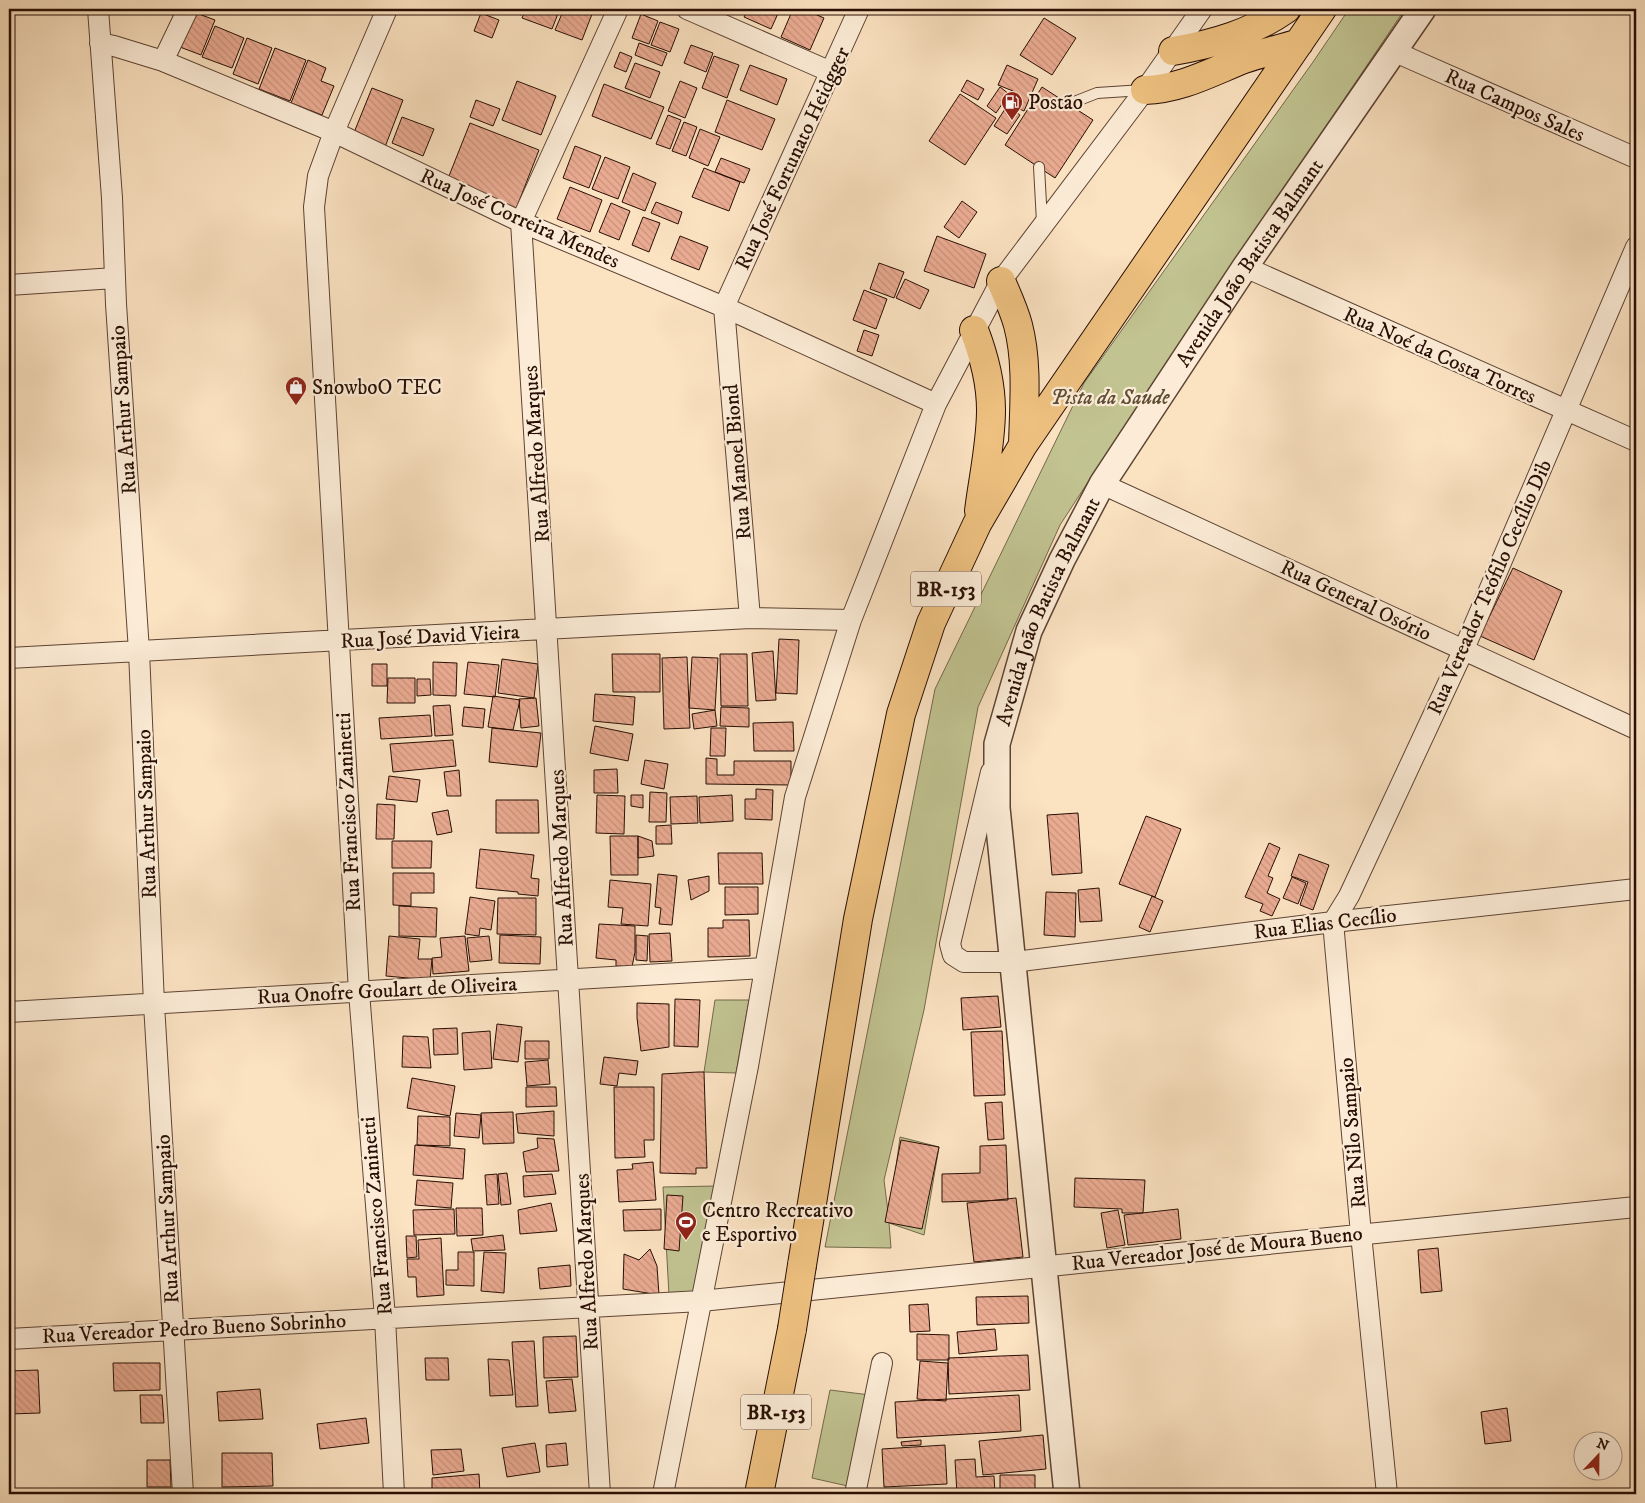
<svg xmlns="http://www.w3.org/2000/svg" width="1645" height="1503" font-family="'IM FELL DW Pica',serif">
  <defs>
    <pattern id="building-back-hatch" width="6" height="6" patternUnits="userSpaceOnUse" patternTransform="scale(1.25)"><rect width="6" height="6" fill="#eaab92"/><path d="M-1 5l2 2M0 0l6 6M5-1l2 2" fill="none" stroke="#c9927c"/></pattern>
  </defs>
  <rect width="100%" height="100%" fill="#fbe2c1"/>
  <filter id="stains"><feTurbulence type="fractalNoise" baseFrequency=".004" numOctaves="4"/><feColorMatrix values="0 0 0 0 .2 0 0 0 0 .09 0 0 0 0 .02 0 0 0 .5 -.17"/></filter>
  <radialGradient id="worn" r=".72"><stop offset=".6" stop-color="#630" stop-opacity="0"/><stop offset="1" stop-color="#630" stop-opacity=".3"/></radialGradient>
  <!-- green -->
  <path fill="#c1c391" stroke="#74684a" d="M1349,9H1405L1146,393L1060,525L978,707L924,1010L884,1180L889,1220L900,1137L939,1147L924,1235L889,1223L891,1248L825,1247L935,689L1084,383L1313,62Z
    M715,1000H749L736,1073L704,1072Z
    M717,1186L697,1295H669L663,1187Z
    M830,1390L870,1395L852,1487L812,1478Z"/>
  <!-- building -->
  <path fill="url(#building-back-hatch)" stroke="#280e04" d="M504,9H524L521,15Z
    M526,9H555L559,11L552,29L522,18Z
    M564,9H594L582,40L555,30Z
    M748,9H780L771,29L744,17Z
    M793,9H804L824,18L810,50L781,37Z
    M191,11L215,20L201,55L180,47Z
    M481,13L499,20L492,38L474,31Z
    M641,14L658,21L649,44L632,38Z
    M1044,18L1076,38L1052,75L1020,55Z
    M660,22L679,29L670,52L651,45Z
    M215,26L244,38L232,68L202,57Z
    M247,38L272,48L258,84L233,74Z
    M639,43L667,53L662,66L635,55Z
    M691,45L713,53L706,72L684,63Z
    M275,48L306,60L290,101L259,89Z
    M620,52L632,57L626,72L614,67Z
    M714,56L739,65L727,98L702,88Z
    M308,60L326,68L321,81L334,86L322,115L291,103Z
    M635,63L660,72L650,98L625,88Z
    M750,65L787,79L777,105L740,90Z
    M1007,65L1038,79L1024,111L1008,104L1013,91L998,85Z
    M967,80L984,89L978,100L961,91Z
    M517,81L556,96L541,135L502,120Z
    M680,81L697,88L685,118L668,111Z
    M604,84L664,107L651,139L592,116Z
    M1000,87L1009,94L996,113L987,106Z
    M1042,87L1093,120L1055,178L1005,145Z
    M372,88L403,100L385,147L353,135Z
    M960,94L996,118L965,165L929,141Z
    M476,100L500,109L493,126L470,117Z
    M727,100L775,119L762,150L715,132Z
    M1007,106L1020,115L1007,134L994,126Z
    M668,115L681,120L670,149L656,144Z
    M402,117L434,129L423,156L392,143Z
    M684,122L697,127L686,156L672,151Z
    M470,123L539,150L516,209L447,181Z
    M700,129L720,137L708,166L689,158Z
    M575,146L601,156L589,188L563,178Z
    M605,157L630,167L618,199L592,189Z
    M721,158L750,169L744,183L715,172Z
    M704,168L740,182L729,211L692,197Z
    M633,173L656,183L645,211L622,202Z
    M570,187L602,200L590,232L557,219Z
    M962,201L977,212L959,238L944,227Z
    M656,202L682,212L678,224L651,213Z
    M611,203L630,211L619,240L599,232Z
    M643,217L660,223L649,252L632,245Z
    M680,236L708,247L699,270L671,259Z
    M937,236L986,254L974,288L924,271Z
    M879,263L904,272L894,298L870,289Z
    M905,279L929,290L920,309L896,298Z
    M864,290L887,299L876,329L853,320Z
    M864,330L879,335L872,356L857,351Z
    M1513,568L1562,591L1534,660L1480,636Z
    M779,639L799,640L797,694L776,693Z
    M773,651L776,700L756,701L752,653Z
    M612,654H660V692H613Z
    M720,654H747L748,706H721Z
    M687,657L690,728L664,729L662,658Z
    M692,657L718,658L715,710L689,708Z
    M502,659L538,664L534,698L498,693Z
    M433,662L457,663L456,696L433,695Z
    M468,662L499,665L495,697L464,694Z
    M372,664H387V686H372Z
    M388,678H415V703H387Z
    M417,679H430L431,695L417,696Z
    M595,694L635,697L633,725L593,721Z
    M493,696L520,700L513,730L488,727Z
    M536,698L539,726L521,728L519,699Z
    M450,705L453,735L435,736L433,706Z
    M464,707L485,709L483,728L462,726Z
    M721,707L749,708V727L720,726Z
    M715,710L717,726L694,729L692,714Z
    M430,715L432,736L381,739L379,718Z
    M793,722L794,751H754L753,723Z
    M595,726L633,734L628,761L590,753Z
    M492,728L541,733L537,767L489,762Z
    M711,728H726L725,756H710Z
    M453,740L456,766L393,772L390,744Z
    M706,758L717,759V775H734V761H791V785L706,784Z
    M645,760L668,764L664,789L641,784Z
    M617,769L618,793H594V770Z
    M459,770L461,796H447L444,772Z
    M389,776L420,780L417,802L386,799Z
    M756,789L773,790L772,820L745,819V799H756Z
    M650,792L667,793L666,822H649Z
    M597,795L625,796L624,834L596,833Z
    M631,795H643V808L631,806Z
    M732,795L733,821L700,823L699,797Z
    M697,796L698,823L671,824L670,797Z
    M496,800H538L539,833H496Z
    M377,804L395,805L394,839H376Z
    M448,810L452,832L437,835L432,813Z
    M1078,813L1082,873L1052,875L1047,815Z
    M1146,816L1181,829L1155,897L1119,884Z
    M671,825L672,844H656V826Z
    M610,836H638V875H611Z
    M638,836L652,841L654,856L638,858Z
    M392,841H432L431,868H392Z
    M1269,843L1280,848L1268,876L1273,878L1267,893L1280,899L1272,916L1260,911L1263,904L1245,897Z
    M480,849L534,855L531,878L539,879L538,896L518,894V892L476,888Z
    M718,853H762L763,884H719Z
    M1299,854L1329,865L1313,910L1300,905L1308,882L1291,876Z
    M393,873H434V893H411V906L393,905Z
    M658,874L677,876L672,925L659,924L661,908L655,907Z
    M709,876V891L691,900L688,880Z
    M1292,877L1306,883L1298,904L1283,898Z
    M610,880L651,884L648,926L621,924L623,908L608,907Z
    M725,887H758V914L725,915Z
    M1099,888L1102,921L1080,922L1078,890Z
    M1046,892L1076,893L1075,937L1044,935Z
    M1152,896L1163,901L1150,932L1139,927Z
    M470,897L495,901L491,930L480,928L479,936L465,934Z
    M498,898H536V935L497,934Z
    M399,906L437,908L436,937L399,936Z
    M723,920H749L750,956L708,957V928H723Z
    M599,924L635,926V952L632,967L616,966V960L596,958Z
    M670,933L672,961L650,962L649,934Z
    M500,935L541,937L540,964L499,963Z
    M636,935L648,936L647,961L636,960Z
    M389,936L420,939L418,959H432L430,980L386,976Z
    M465,936L469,971L433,974L432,958L442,957L440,938Z
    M489,936L492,960L470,962L467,938Z
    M998,996L1001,1027L963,1030L961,998Z
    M675,999L700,1000L698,1047L674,1046Z
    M637,1003L669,1004V1047L641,1051L637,1018Z
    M497,1024L522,1027L518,1062L493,1059Z
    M457,1028L458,1054L434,1055L433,1029Z
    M490,1031L492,1068L464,1070L462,1033Z
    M1002,1031L1005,1095L974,1096L971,1032Z
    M403,1036L428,1037L431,1068L402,1067Z
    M525,1041H549V1059H525Z
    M604,1057L638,1061L636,1075L619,1073L617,1086L600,1084Z
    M548,1060L550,1084L527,1086L525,1062Z
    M698,1072H704L707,1168H696V1174L660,1173L662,1074Z
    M412,1078L455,1086L450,1116L407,1108Z
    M526,1087H556L557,1106L526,1107Z
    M614,1087H654V1140H644L645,1157L615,1158Z
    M1002,1102L1004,1139L988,1140L985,1103Z
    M554,1111V1136L518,1133L516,1114Z
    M513,1112L514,1143L483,1144L481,1113Z
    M456,1113L481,1115L479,1138L454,1136Z
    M418,1116L450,1117V1146L417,1145Z
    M537,1138L554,1139L559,1171L526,1172L523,1152L538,1148Z
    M901,1140L939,1147L922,1229L885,1222Z
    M415,1145L465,1149L463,1179L413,1175Z
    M1006,1145L1008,1200L942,1202V1174L980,1173V1146Z
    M653,1162L656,1200L619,1202L617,1170L633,1169L632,1164Z
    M507,1173L511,1204L501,1205L498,1174Z
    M497,1174L499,1204L487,1205L485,1175Z
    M552,1174L556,1194L524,1197L523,1176Z
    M1075,1178L1145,1180L1143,1213H1122V1209L1074,1207Z
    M417,1180L453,1183L451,1208L415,1205Z
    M667,1195L683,1196L679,1251L664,1249Z
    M1016,1198L1023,1257L974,1262L967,1203Z
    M551,1203L557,1231L520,1234L518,1210Z
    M456,1208H482L483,1235L457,1236Z
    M454,1209L455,1234L414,1235L413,1210Z
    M661,1209V1230L624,1231L623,1210Z
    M1178,1209L1181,1239L1128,1245L1124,1215Z
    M1118,1210L1125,1245L1107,1248L1101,1213Z
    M503,1235L505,1250L473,1251L471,1239Z
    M406,1236H416L417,1257L407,1258Z
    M441,1238L444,1295L417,1297L416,1277H408L407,1259H419L418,1240Z
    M1438,1248L1442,1291L1421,1293L1418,1250Z
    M650,1249L657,1266L659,1295L623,1289L624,1254L639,1260Z
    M458,1252H474V1286L446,1285V1270H458Z
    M484,1252L506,1253L504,1293L481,1291Z
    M570,1265L571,1286L540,1289L538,1268Z
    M1028,1296L1029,1323L977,1325L976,1297Z
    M928,1304L930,1331L910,1332L909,1305Z
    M995,1329L997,1350L959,1354L957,1332Z
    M917,1334L949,1335V1360H917Z
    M576,1336L578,1377L544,1378L543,1337Z
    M534,1341L538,1406L516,1407L512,1342Z
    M1028,1355L1030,1390L949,1394L948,1358Z
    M425,1358H448L449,1380H426Z
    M488,1359L509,1360L513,1395L490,1396Z
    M920,1361L948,1363L946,1401L917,1399Z
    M113,1363H160V1390L114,1391Z
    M38,1370L40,1413L9,1414V1371Z
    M572,1379L576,1411L549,1413L546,1381Z
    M260,1389L263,1419L219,1421L217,1392Z
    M140,1395H162L164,1423H141Z
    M1019,1395L1021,1431L897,1438L895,1402Z
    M1507,1408L1511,1441L1485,1444L1481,1412Z
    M366,1418L369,1443L320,1449L317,1424Z
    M1043,1435L1046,1469L983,1475L979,1441Z
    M921,1440V1445L902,1446L901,1442Z
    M535,1443L540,1472L507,1477L502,1448Z
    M566,1443L568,1465L547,1467L546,1445Z
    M945,1445L947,1484L884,1487L882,1449Z
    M461,1449L464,1471L433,1475L431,1450Z
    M222,1453H272L273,1486L222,1487Z
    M975,1459L976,1477L994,1476L995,1494H957L955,1460Z
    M147,1460H170L171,1487H147Z
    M479,1474L480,1494H432V1478Z
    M1000,1475H1035V1494H1000Z"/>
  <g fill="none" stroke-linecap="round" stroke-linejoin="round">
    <!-- service casing -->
    <g stroke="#5d4333" stroke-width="12">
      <path id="service" d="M1069,104L1097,93L1143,90
        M1039,167L1042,222"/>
    </g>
    <!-- minor casing -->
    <g stroke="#5d4333" stroke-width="22">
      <path id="minor" d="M98,9L112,198L116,304L139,651L154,1004L183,1494
        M387,9L334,132L318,176L314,207L359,992L385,1318L394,1494
        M687,9L831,72
        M100,43L114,46L163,61L334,132L521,222L724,307L936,404
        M1393,51L1636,158
        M163,61L188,9
        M1245,267L1636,441
        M9,285L115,278
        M1102,484L1636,729
        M750,618L724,307L859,9
        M9,658L750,618L851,620
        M991,772L950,944L953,955L964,962H1014L1333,922L1636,889
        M9,1012L765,968
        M9,1339L701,1301L1636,1207
        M600,1494L521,222L618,9
        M663,1494L748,1066L795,797L851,620L936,404L1001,281L1145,90L1202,9
        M855,1494L882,1363
        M1387,1494L1361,1234L1333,922L1349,896L1464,649L1636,247"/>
    </g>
    <!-- tertiary casing -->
    <g stroke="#5d4333" stroke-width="28">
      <g id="tertiary">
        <path id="s1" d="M1067,1494L997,808V744L1029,631L1062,560L1102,484L1245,267L1423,9"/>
      </g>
    </g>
    <!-- trunk casing -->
    <g stroke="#280e04" stroke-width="30">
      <path id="trunk" d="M1173,51C1214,44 1252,33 1286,9
        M1145,90C1181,89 1211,72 1244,59C1262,53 1281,49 1299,43
        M1001,281C1007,295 1014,310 1018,325C1028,363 1024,405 1023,445
        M974,330C984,356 991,382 991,410C991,444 983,478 979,511
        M802,1265L858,919L901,714L931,623L977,524L1023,445L1322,9
        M759,1494L792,1329"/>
    </g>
    <!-- service -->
    <use href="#service" stroke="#fcecd7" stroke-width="10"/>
    <!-- minor -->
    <use href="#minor" stroke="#fcecd7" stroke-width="20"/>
    <!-- tertiary -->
    <use href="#tertiary" stroke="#fcecd7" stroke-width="25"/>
    <!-- trunk -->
    <use href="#trunk" stroke="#eec180" stroke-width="28"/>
    <!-- trunk-bridge casing -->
    <g stroke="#280e04" stroke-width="30" stroke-linecap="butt">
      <path id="trunk-bridge" d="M792,1329L802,1265"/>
    </g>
    <!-- trunk-bridge -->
    <use href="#trunk-bridge" stroke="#eec180" stroke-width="28"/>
  </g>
  <!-- icons -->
  <defs>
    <g id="fuel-pin" transform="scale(1.125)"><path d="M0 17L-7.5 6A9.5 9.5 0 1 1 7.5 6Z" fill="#8f2418" stroke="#fcecd7"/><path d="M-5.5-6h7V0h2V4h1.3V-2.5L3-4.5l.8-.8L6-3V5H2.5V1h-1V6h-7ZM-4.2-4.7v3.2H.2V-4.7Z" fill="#fff"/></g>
    <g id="shop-pin" transform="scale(1.125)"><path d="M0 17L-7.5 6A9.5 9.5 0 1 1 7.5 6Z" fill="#8f2418" stroke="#fcecd7"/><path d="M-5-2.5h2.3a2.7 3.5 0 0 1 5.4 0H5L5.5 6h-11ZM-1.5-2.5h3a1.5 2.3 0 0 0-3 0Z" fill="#fff"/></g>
    <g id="stadium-pin" transform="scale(1.125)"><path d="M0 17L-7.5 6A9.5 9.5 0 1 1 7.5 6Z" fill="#8f2418" stroke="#fcecd7"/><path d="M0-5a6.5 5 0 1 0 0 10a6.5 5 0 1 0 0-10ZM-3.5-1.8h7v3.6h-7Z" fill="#fff"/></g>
  </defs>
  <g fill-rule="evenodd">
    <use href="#fuel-pin" x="1012" y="102"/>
    <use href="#shop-pin" x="296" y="387"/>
    <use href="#stadium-pin" x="686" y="1222"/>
  </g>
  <g text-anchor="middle" stroke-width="4.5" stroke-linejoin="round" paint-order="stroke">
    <!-- shield labels -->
    <g fill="#fcecd7" stroke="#685143" stroke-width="1">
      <rect x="911" y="571.5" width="70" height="35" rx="4"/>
      <rect x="741" y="1394.5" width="70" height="35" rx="4"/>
    </g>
    <g font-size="20" font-weight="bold" fill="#280e04">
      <text x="946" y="596">BR-153</text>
      <text x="776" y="1419">BR-153</text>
    </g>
    <!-- poi labels -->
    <g font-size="21" fill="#280e04" stroke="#fcecd7" text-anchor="start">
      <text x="1028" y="109">Postão</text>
      <text x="312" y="394">SnowboO TEC</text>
      <text x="702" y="1217">Centro Recreativo<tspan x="702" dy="24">e Esportivo</tspan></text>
    </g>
    <!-- street labels -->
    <g font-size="21" fill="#280e04" stroke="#fcecd7">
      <text transform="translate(1515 105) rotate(24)" y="7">Rua Campos Sales</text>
      <text transform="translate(792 158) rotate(-65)" y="7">Rua José Fortunato Heidgger</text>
      <text transform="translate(520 218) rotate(24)" y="7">Rua José Correira Mendes</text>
      <text dy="7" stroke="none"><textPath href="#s1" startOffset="1301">Avenida João Batista Balmant</textPath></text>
      <text transform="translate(1440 355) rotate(24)" y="7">Rua Noé da Costa Torres</text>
      <text transform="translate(123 410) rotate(-94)" y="7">Rua Arthur Sampaio</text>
      <text transform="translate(536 454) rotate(-94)" y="7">Rua Alfredo Marques</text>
      <text transform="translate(737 462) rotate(-95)" y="7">Rua Manoel Biond</text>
      <text transform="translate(1489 587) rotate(-66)" y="7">Rua Vereador Teófilo Cecílio Dib</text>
      <text transform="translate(1356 600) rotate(25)" y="7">Rua General Osório</text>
      <text dy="7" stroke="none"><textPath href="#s1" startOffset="896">Avenida João Batista Balmant</textPath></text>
      <text transform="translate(430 636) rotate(-3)" y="7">Rua José David Vieira</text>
      <text transform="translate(348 812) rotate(-93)" y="7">Rua Francisco Zaninetti</text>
      <text transform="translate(146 814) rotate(-92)" y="7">Rua Arthur Sampaio</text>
      <text transform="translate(561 858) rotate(-93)" y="7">Rua Alfredo Marques</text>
      <text transform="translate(1325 923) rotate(-7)" y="7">Rua Elias Cecílio</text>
      <text transform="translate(387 990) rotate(-3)" y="7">Rua Onofre Goulart de Oliveira</text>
      <text transform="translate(1352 1133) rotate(-95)" y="7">Rua Nilo Sampaio</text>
      <text transform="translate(376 1216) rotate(-95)" y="7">Rua Francisco Zaninetti</text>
      <text transform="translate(167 1219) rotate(-93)" y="7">Rua Arthur Sampaio</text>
      <text transform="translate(1217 1248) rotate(-6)" y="7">Rua Vereador José de Moura Bueno</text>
      <text transform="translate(586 1262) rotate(-93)" y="7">Rua Alfredo Marques</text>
      <text transform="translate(194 1328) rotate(-3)" y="7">Rua Vereador Pedro Bueno Sobrinho</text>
    </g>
    <!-- park labels -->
    <g font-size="21" font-style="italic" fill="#5e4d35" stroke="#fcecd7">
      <text x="1110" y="404">Pista da Saude</text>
    </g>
  </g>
  <!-- margin -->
  <rect width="1645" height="1503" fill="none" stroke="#fbe2c1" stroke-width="30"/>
  <rect x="10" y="10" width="1625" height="1483" fill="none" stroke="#280e04" stroke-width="2.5"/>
  <rect x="15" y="15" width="1615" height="1473" fill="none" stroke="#280e04"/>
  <!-- north arrow -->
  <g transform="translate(1598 1456) rotate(22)"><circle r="24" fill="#fcecd7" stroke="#a79383"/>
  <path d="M0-4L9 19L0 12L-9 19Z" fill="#8f2418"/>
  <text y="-8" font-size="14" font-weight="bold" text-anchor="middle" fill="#280e04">N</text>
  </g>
  <rect width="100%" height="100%" filter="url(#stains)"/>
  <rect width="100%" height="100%" fill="url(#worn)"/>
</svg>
